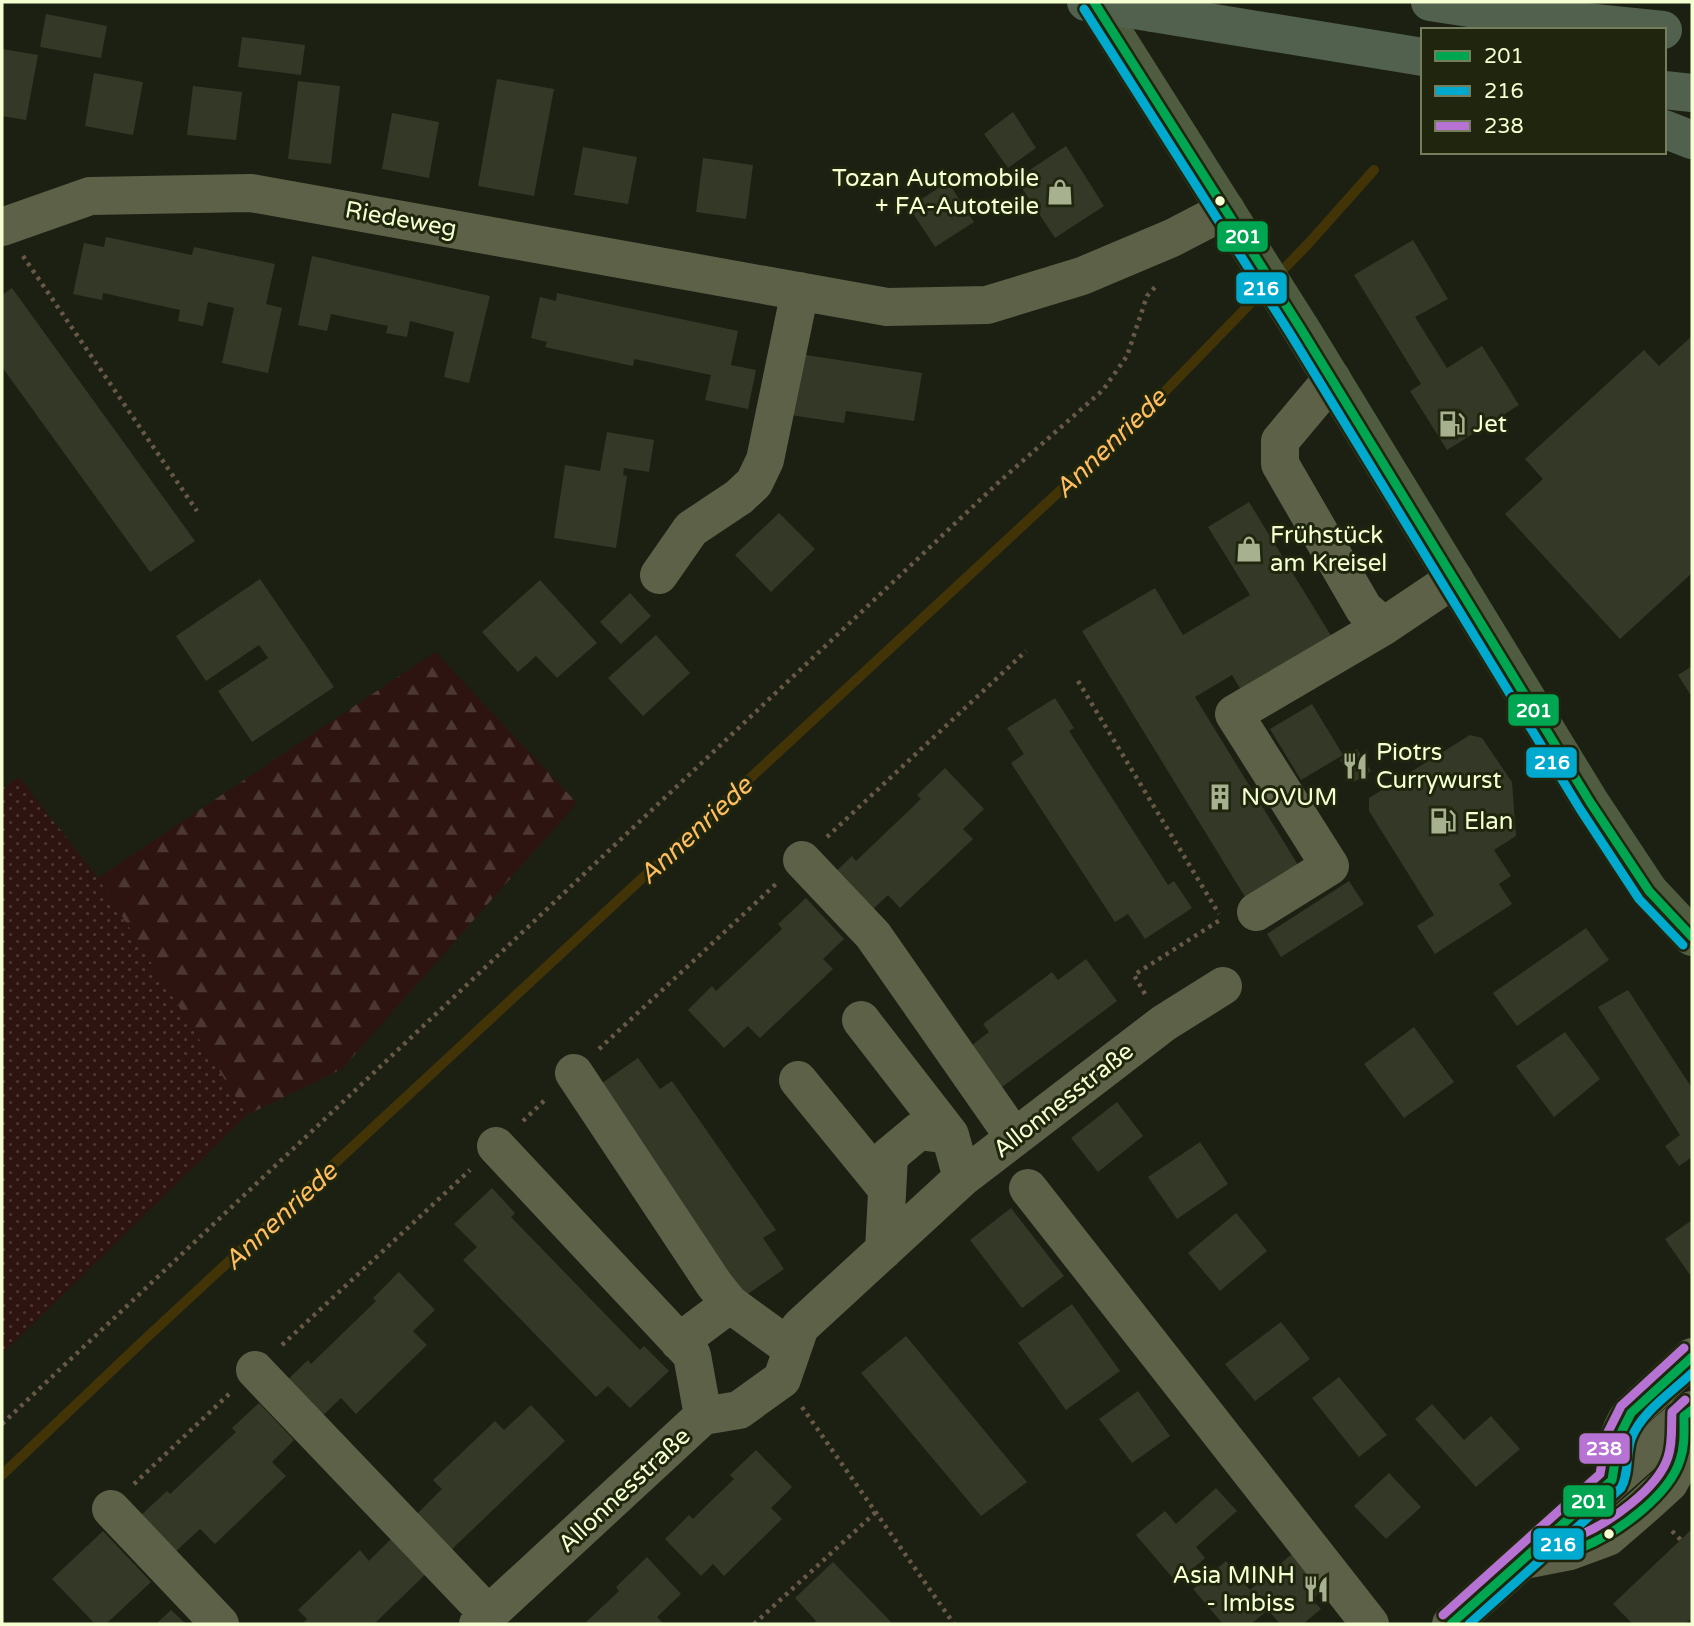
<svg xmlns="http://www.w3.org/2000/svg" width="1694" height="1626" font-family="'Varela Round',sans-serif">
  <defs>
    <pattern id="grass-dots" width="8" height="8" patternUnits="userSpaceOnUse" patternTransform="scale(1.75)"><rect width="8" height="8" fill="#2d1410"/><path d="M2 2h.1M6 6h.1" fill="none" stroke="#4c3732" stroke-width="1.8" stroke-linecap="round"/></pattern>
    <pattern id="forest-firs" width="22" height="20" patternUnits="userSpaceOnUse" patternTransform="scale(1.75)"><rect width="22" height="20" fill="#2d1410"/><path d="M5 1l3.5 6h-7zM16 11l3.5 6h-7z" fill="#4c3732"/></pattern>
  </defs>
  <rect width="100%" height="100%" fill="#1c2013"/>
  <!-- grass -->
  <path fill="url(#grass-dots)" d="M19,777L98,878L247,1115L2,1354V789Z"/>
  <!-- forest -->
  <path fill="url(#forest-firs)" d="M435,652L577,803L342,1069L247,1115L98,878Z"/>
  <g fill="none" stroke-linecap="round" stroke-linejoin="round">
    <!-- stream -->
    <path stroke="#423407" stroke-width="10" d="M2,1475L143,1341L1144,413L1308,244L1374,170"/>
  </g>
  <!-- building -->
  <path fill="#333827" d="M46,14L107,26L101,58L40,47Z
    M242,37L305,45L301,75L238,67Z
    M2,49L38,55L26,120L2,116Z
    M94,73L143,82L133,135L85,126Z
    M497,79L554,89L534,196L478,186Z
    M298,81L340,86L331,164L288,159Z
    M193,86L242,92L236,140L187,135Z
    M1013,112L1036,148L1008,168L984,134Z
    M392,113L439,122L429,178L382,169Z
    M1066,146L1104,206L1055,238L1016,179Z
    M583,147L637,157L628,204L574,195Z
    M703,158L753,165L746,219L696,212Z
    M948,182L974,222L935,247L909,207Z
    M106,237L192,255L194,247L275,264L266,304L282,308L268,373L222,363L234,308L208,302L203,326L178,321L180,310L103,293L102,300L73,294L84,243L104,247Z
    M1413,240L1448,299L1415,317L1447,368L1482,346L1519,405L1447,450L1410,391L1421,384L1354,275Z
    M312,256L490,296L469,383L444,377L454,332L410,321L407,337L386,333L388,326L331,314L327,331L298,325Z
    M12,288L195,541L150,572L2,367V295Z
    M557,293L738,331L731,365L756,370L748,409L705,400L711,375L634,359L633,366L545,347L547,342L531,338L540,297L556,301Z
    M1692,336V573L1620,639L1505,514L1543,479L1525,459L1644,350L1659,366Z
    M800,354L922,373L914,421L846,411L844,423L790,415Z
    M607,432L654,440L649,472L624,468L623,475L627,476L616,548L554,538L565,465L600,471Z
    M1249,502L1338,647L1241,690L1232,675L1195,697L1298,865L1245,897L1082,631L1155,588L1183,635L1250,595L1208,527Z
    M779,513L815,549L771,592L735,555Z
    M260,579L334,687L252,742L218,691L268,658L259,645L206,681L176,636Z
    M540,580L597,643L557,678L536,656L518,672L482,632Z
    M630,593L651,616L621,644L600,622Z
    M656,635L690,673L643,716L608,678Z
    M1692,666V697L1678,675Z
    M1055,698L1074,728L1069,731L1168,885L1174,881L1192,908L1145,939L1128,914L1115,922L1011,763L1024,754L1007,728Z
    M1312,704L1343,755L1301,780L1270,729Z
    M1470,735L1482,738L1512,782L1516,836L1494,850L1511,876L1499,884L1512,904L1435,954L1417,926L1434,915L1369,811V798Z
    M1357,749L1371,771L1354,782L1340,760Z
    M945,768L984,809L963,829L973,839L900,908L888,895L864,918L828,879L852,856L856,861L921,799L917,795Z
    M1349,881L1364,904L1281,957L1267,934Z
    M806,898L844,939L823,959L833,969L760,1038L748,1026L724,1048L688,1010L712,986L716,991L782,929L778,924Z
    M1586,928L1609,960L1517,1026L1493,993Z
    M1086,959L1117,1001L990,1096L959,1055L989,1032L983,1024L1052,972L1058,980Z
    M1628,990L1692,1088V1157L1679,1166L1665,1146L1680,1135L1598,1007Z
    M1414,1027L1454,1082L1404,1118L1364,1064Z
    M1565,1032L1600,1079L1554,1117L1516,1066Z
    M638,1058L660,1089L672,1081L776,1230L763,1238L784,1269L742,1298L595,1088Z
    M1117,1102L1143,1136L1098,1172L1071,1138Z
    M1200,1142L1228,1184L1177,1219L1148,1177Z
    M492,1188L515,1213L511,1217L640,1350L644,1346L669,1371L630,1408L608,1386L596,1397L463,1260L477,1247L454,1224Z
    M1011,1208L1064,1276L1022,1308L970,1240Z
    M1236,1213L1267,1251L1220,1291L1188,1253Z
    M1692,1220V1273L1690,1275L1665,1239Z
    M399,1272L435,1310L413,1331L427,1345L356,1414L341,1398L315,1423L280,1387L308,1360L311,1364L376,1301L373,1298Z
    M1072,1304L1120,1371L1066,1410L1018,1343Z
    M1281,1322L1310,1359L1255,1401L1225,1364Z
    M906,1336L1027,1482L981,1516L861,1373Z
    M1339,1377L1387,1435L1359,1457L1312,1398Z
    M1138,1391L1170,1436L1132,1463L1099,1419Z
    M259,1403L294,1440L272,1462L286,1476L215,1544L200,1529L174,1553L139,1517L167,1491L170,1494L236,1432L232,1428Z
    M1432,1404L1464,1440L1491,1416L1520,1449L1476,1487L1415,1419Z
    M531,1405L565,1441L449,1552L414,1517L442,1489L433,1480L495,1421L504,1430Z
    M756,1450L792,1487L771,1508L782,1519L724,1576L713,1564L701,1576L665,1539L689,1515L693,1519L710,1502L734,1479L730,1475Z
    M1389,1473L1421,1507L1386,1539L1354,1506Z
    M1216,1488L1237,1511L1196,1547L1205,1558L1177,1583L1136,1535L1165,1511L1176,1524Z
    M1692,1529V1618L1685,1624H1633L1613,1604Z
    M103,1531L151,1582L106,1624H95L52,1579Z
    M395,1535L430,1570L374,1624H302L307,1619L298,1610L360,1550L369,1561Z
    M1300,1547L1331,1583L1312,1599L1321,1609L1303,1624H1280L1268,1610L1251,1624H1223L1193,1589L1226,1561L1250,1590Z
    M647,1557L681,1594L657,1617L664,1624H584L619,1591L616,1587Z
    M833,1562L893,1624H812L816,1621L795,1598Z
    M171,1610L186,1624H156Z"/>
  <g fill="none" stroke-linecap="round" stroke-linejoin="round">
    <!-- path -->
    <path stroke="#685947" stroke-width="4.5" stroke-dasharray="3.5 5" stroke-linecap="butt" d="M23,256L197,511
      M1078,681L1219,914
      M827,837L1026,651
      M1145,994L1134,975L1220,920
      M599,1049L777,883
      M523,1121L547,1098
      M282,1345L470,1170
      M802,1407L954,1624
      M2,1424L1000,481L1103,390L1127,356L1147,296L1157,285
      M134,1484L229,1394
      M1672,1531L1681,1540
      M754,1624L876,1512"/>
    <!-- minor -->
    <path stroke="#5d6147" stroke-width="38" d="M2,227L90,196L251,193L887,307L987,305L1082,276L1172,238L1226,210
      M1332,379L1280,441V464L1364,609L1384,626
      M659,575L691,529L739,497L754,483L765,460L800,291
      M802,860L873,935L1014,1137
      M1256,912L1330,866L1234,714L1384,626L1454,579
      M861,1020L950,1135
      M574,1073L714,1284L730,1304L792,1349
      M798,1080L887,1189
      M496,1146L692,1355L703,1416
      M962,1178L1164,1023L1223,986
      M1028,1188L1370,1624
      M679,1342L730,1304
      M255,1370L489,1615
      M1612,1480C1614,1455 1616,1434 1631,1413L1692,1357
      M111,1509L220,1624
      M1524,1560L1570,1551L1608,1537L1646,1504L1669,1483L1679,1465L1683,1444L1684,1416
      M478,1624L703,1416L739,1410L782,1379L800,1327L962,1178L950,1135L919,1131L889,1156L884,1250
      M1451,1624L1692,1410"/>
    <!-- major -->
    <path stroke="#4f5c40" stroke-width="38" d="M1094,2L1301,329L1590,802L1649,891L1692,937"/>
    <!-- highway -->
    <path stroke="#52614e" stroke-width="38" d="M1430,2L1508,14L1663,30
      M1153,13L1423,57
      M1664,90L1692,93
      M1664,129L1692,140"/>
    <!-- highway-bridge -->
    <path stroke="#52614e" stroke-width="38" d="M1086,2L1153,13"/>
    <!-- bus-1 casing -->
    <g stroke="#1f260d" stroke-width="14">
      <path id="bus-1" d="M1094,2L1301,329L1590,802L1649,891L1692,937
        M1583,1547C1617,1533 1669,1496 1680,1460C1685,1446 1684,1431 1684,1416L1692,1410
        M1451,1624L1612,1480L1619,1437L1631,1413L1692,1357"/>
    </g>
    <!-- bus-2 casing -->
    <g stroke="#1f260d" stroke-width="14">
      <path id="bus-2" d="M1084,9L1291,335L1580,809L1639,899L1683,945
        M1469,1624L1621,1488C1629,1474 1626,1454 1631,1439C1641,1412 1672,1392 1692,1373"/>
    </g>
    <!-- bus-3 casing -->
    <g stroke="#1f260d" stroke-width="14">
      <path id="bus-3" d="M1578,1536C1609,1523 1658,1489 1668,1457C1673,1442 1671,1427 1672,1412L1685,1400
        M1443,1615L1600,1474L1607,1434L1621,1406L1684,1348"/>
    </g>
    <!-- bus-1 -->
    <use href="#bus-1" stroke="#00a651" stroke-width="9"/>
    <!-- bus-2 -->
    <use href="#bus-2" stroke="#00a9ce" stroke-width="9"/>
    <!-- bus-3 -->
    <use href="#bus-3" stroke="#b673d3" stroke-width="9"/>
  </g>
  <!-- icons -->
  <defs>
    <g id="shop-bare" transform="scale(2.1)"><path d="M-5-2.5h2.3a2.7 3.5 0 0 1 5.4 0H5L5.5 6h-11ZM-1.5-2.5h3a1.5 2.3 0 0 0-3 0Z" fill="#a8b18f" stroke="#1f260d" stroke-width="2.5" paint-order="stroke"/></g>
    <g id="fuel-bare" transform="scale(2.1)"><path d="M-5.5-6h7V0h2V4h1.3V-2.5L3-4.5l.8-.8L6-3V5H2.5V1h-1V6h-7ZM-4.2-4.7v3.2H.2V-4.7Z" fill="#a8b18f" stroke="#1f260d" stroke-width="2.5" paint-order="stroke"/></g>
    <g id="restaurant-bare" transform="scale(2.1)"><path d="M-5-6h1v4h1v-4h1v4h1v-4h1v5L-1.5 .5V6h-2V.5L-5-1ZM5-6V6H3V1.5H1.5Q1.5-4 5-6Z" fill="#a8b18f" stroke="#1f260d" stroke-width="2.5" paint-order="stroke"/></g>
    <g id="building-bare" transform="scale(2.1)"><path d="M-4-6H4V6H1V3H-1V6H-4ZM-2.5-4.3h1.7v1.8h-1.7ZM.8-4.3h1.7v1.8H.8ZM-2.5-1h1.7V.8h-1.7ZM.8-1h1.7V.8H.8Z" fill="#a8b18f" stroke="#1f260d" stroke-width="2.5" paint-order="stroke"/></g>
  </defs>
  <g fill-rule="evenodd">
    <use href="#shop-bare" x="1060" y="192"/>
    <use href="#fuel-bare" x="1452" y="424"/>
    <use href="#shop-bare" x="1249" y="549"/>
    <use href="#restaurant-bare" x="1355" y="766"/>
    <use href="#building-bare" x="1220" y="797"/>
    <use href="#fuel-bare" x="1443" y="821"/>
    <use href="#restaurant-bare" x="1316" y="1589"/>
  </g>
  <!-- markers -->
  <g fill="#f4ffd2" stroke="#1f260d" stroke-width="2.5">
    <circle cx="1220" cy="201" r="6"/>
    <circle cx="1609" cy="1534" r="6"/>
  </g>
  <g text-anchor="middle" stroke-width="6" stroke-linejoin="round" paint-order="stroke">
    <!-- poi labels -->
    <g font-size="24" fill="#f4ffd2" stroke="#1f260d" text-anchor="start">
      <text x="1039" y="186" text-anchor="end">Tozan Automobile<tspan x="1039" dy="28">+ FA-Autoteile</tspan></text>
      <text x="1473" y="432">Jet</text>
      <text x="1270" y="543">Frühstück<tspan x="1270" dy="28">am Kreisel</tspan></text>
      <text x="1376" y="760">Piotrs<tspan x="1376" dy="28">Currywurst</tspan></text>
      <text x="1241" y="805">NOVUM</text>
      <text x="1464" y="829">Elan</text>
      <text x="1295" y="1583" text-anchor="end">Asia MINH<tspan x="1295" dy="28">- Imbiss</tspan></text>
    </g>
    <!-- street labels -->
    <g font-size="24" fill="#f4ffd2" stroke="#1f260d">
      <text transform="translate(401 219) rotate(10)" y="8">Riedeweg</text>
      <text transform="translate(1063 1100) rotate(-38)" y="8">Allonnesstraße</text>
      <text transform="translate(624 1490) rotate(-43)" y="8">Allonnesstraße</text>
    </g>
    <!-- water labels -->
    <g font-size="26" font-style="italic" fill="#ffbc60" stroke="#1f260d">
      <text transform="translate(1110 443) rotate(-44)" y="9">Annenriede</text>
      <text transform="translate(695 830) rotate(-43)" y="9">Annenriede</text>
      <text transform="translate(280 1216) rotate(-43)" y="9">Annenriede</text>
    </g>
  </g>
  <g stroke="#1f260d" stroke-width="2.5">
    <rect x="1216" y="220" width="53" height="33" rx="7" fill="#00a651"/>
    <rect x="1235" y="271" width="53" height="34" rx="7" fill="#00a9ce"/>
    <rect x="1507" y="693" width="53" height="34" rx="7" fill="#00a651"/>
    <rect x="1525" y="746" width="53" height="33" rx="7" fill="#00a9ce"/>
    <rect x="1578" y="1432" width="53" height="33" rx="7" fill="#b673d3"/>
    <rect x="1562" y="1484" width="53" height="34" rx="7" fill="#00a651"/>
    <rect x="1532" y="1527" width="53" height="34" rx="7" fill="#00a9ce"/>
  </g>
  <g font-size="19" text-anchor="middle" font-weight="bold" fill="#fff">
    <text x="1243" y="243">201</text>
    <text x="1261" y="295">216</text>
    <text x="1534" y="717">201</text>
    <text x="1552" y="769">216</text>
    <text x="1604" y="1455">238</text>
    <text x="1589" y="1508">201</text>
    <text x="1558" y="1551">216</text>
  </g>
  <!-- border -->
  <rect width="1694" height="1626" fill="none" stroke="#f4ffd2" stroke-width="7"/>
  <!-- legend -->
  <rect x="1421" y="28" width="245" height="126" fill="#1f260d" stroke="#747d5c" stroke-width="2"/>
  <rect x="1435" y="51" width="35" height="10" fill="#00a651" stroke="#747d5c" stroke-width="2"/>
  <text x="1484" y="63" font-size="21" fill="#f4ffd2">201</text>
  <rect x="1435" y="86" width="35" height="10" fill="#00a9ce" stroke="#747d5c" stroke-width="2"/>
  <text x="1484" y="98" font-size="21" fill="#f4ffd2">216</text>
  <rect x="1435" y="121" width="35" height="10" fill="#b673d3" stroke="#747d5c" stroke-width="2"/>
  <text x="1484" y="133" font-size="21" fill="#f4ffd2">238</text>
</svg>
